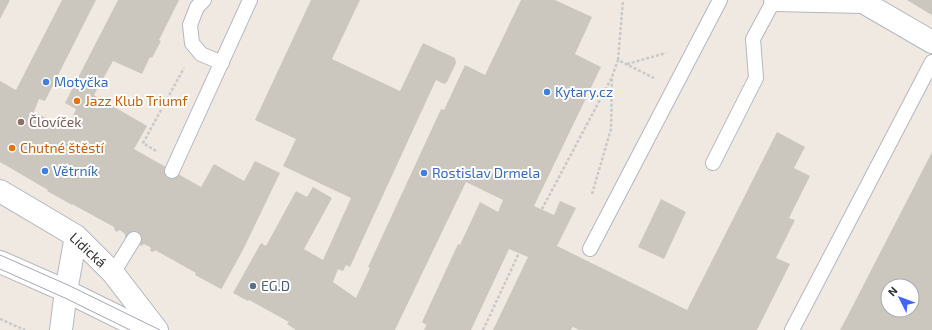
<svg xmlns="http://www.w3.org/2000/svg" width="932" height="330" font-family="'Exo 2',sans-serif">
  <rect width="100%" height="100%" fill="#efe9e1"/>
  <!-- building -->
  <path fill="#cbc7bf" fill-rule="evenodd" d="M0,0H10L0,19Z
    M62,0H96L45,101L39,99L34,112L68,129L76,109L65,103L118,0H179L159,40L161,41L152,58L150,57L142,74L113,61L94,95L147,126L134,149L201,187L214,164L244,181L255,161L280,173L243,250L222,288L221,289L195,275L196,273L155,250V251H154L153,252L150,251L151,249L150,247L144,244V245L143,244L142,246L125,237V234L120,230L118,231L117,232L114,230L115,229L114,228V227L72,204V205L47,191L48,190L0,162V81L16,90Z
    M311,0H360L332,59L400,91L423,43L455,58L456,63L447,82L444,84L436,80L350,267L346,265L343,271L338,269L333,282L356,298L370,268L368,267L441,109L444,110L465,65L485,75L521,0H555L592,17L575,54L601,67L534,206L554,215L560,201L576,208L557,246L687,310L777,132L805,147L794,168L810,176L789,218L795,220L776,258L790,264L757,330H579L573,327L571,330H493L528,257L509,249L471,330H424L428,322L426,325L422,322L458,244L460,245L480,202L498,212L503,200L466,182L395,330H296L287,324L289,322L249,300L248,301L233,293L261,243L266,246L296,191L307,197L313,187L332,198L304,249L323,260L351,198L283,166L296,139L255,120Z
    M907,0H932V15L930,14Z
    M932,152V330H840L846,319ZM888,286H912V310H888Z
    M661,199L686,212L664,259L638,247Z"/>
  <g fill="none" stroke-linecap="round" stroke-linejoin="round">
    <!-- service casing -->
    <g stroke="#b4b7c1" stroke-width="16">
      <path id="service" d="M204,0L197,7L190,25L192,43L201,54L222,63
        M713,163L756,78L753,39L774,0
        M172,171L250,0
        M590,249L720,0
        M113,273L134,239
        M792,330L932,62"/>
    </g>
    <!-- minor casing -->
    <g stroke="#b4b7c1" stroke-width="24">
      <path id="minor" d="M775,0L863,2L932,42
        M0,191L76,236L113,273L157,330
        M61,330L66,291L76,236"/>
    </g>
    <!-- tertiary casing -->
    <g stroke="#b4b7c1" stroke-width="24">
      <path id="tertiary" d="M0,262L66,291L145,330"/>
    </g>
    <!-- path -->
    <path stroke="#c9c9c9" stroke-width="2.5" stroke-dasharray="3 2" stroke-linecap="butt" d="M618,60L623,0
      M627,64L666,53
      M156,151L143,143L184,68
      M592,194L611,129L612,77
      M542,209L612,77L618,60L654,78
      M0,319L25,330
      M483,330L519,253"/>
    <!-- service -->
    <use href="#service" stroke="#fff" stroke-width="14"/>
    <!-- minor -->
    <use href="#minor" stroke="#fff" stroke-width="22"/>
    <!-- tertiary -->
    <use href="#tertiary" stroke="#fff" stroke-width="22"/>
    <!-- tram -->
    <path stroke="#a3a6b8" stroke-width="1" d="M0,255L68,285L160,330
      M0,269L65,298L130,330"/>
  </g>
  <!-- markers -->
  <g fill="#3f7fe0" stroke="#fff" stroke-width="1.5">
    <circle cx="46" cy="82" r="4"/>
    <circle cx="547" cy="92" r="4"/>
    <circle cx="45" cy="171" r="4"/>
    <circle cx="424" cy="173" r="4"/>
  </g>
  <g fill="#e8710a" stroke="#fff" stroke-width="1.5">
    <circle cx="77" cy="101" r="4"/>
    <circle cx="12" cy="148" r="4"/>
  </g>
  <circle fill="#8d6e63" stroke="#fff" stroke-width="1.5" cx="21" cy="122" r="4"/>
  <circle fill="#5c6f8a" stroke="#fff" stroke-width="1.5" cx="253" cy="286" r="4"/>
  <g text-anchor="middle" stroke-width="4" stroke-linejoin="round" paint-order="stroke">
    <!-- shop labels -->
    <g font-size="14" fill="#366cbe" stroke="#fff" text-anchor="start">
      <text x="54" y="87">Motyčka</text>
      <text x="555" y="97">Kytary.cz</text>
      <text x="53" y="176">Větrník</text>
      <text x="432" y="178">Rostislav Drmela</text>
    </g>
    <!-- food labels -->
    <g font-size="14" fill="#c56008" stroke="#fff" text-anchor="start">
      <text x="85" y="106">Jazz Klub Triumf</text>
      <text x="20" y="153">Chutné štěstí</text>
    </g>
    <!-- education labels -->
    <g font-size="14" fill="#785e54" stroke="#fff" text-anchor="start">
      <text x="29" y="127">Človíček</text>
    </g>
    <!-- street labels -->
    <g font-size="14" fill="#2e2e2e" stroke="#fff">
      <text transform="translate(88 250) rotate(43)" y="5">Lidická</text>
    </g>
    <!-- service labels -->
    <g font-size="14" fill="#4e5e75" stroke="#fff" text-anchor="start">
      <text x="261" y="291">EG.D</text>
    </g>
  </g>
  <!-- north arrow -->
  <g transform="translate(900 298) rotate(312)"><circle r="19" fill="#ffffff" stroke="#ababab"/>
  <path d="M0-3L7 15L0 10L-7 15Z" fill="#4264fb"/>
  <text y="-6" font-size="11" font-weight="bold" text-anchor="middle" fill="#2e2e2e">N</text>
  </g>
</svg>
